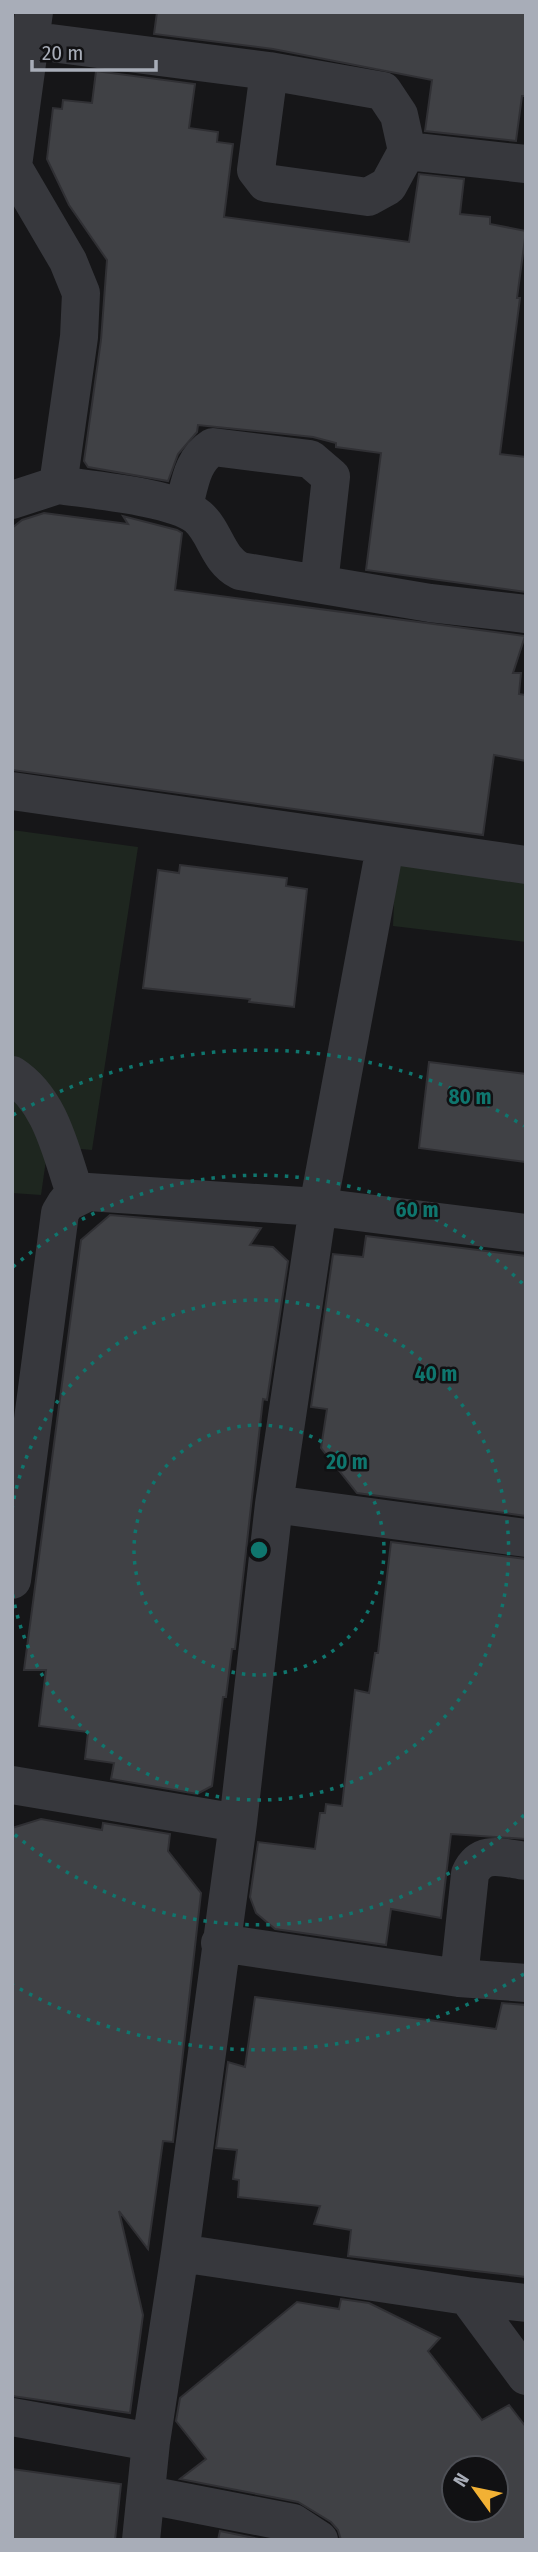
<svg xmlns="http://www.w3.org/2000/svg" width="538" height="2552" font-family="'Fira Sans Condensed',sans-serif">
  <rect width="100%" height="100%" fill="#161618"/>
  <!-- green -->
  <path fill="#1e261f" d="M12,830L138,847L92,1150L48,1146L41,1195L12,1193Z
    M396,859L526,879V942L393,926Z"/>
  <!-- building -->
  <path fill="#404145" stroke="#303034" stroke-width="2" fill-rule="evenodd" d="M157,12H526V96H522L516,141L425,131L432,80L273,49L154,34Z
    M96,71L195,84L189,128L218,132L217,142L233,144L224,217L409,242L419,174L464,179L460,214L490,217V224L526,231L517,298H520L500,454L526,457V592L366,570L381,453L336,447V443L313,437L198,425L197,432L178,454L168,481L88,467L84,461L101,340L107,260L69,205L47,159L53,108L62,109L63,100L92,103Z
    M44,513L128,524L123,516L177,530L182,533L175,590L525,636L513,673H521L519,694L526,695V761L494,755L483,835L12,770V528L22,520Z
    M180,865L287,878L286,886L307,889L294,1007L249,1002L250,999L143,988L158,870L179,873Z
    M429,1062L526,1074V1162L419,1148Z
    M110,1215L261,1228L250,1245L273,1247L288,1261L267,1400L263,1399L235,1649H232L226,1697H223L212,1786L197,1794L111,1779L114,1763L85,1759L88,1732L39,1726L46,1670H24L81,1240Z
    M366,1236L526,1256V1516L357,1493L321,1448L327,1409L311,1407L333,1254L363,1257Z
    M391,1542L526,1559V1839L451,1834L441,1918L391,1909L386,1945L275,1929L256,1913L250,1897L258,1842L315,1849L320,1813H325L326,1804L342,1806L355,1690L369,1693L375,1653H378Z
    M41,1819L102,1830L103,1823L170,1834L168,1851L201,1893L173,2142L163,2141L148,2249L119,2211L143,2315L130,2413L12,2396V1828Z
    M255,1997L496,2029L502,2003L526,2005V2277L348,2256L351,2230L314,2224L320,2206L238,2197L239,2180L233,2179L237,2150L216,2148L228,2062L245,2067Z
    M341,2299L369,2303L440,2338L428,2351L482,2420L509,2405L526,2427V2540H341L338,2530L331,2522L298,2502L180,2479L206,2459L176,2421L180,2398L297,2302L339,2309ZM454,2468H496V2510H454Z
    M12,2469L121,2484L115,2540H12Z
    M220,2531L264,2540H218Z"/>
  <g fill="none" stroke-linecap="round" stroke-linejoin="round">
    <!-- minor -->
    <path stroke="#37383d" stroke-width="38" d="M12,38L269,71L383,91L399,115L407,151L526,164
      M269,71L256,170L266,183L368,197L388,186L407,151
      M12,173L34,12
      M58,485C92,490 175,497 198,517C216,533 217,559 240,571L430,603L526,614
      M12,500L58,485L79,337L81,293L68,261L13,167
      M184,506C190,483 192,460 213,447L310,459L331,477L319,584
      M12,791L526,865
      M12,1075C52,1101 61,1154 76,1196
      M274,1504L526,1538
      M12,1580L60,1213L66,1203L88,1192L318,1207L526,1233
      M12,1785L238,1823
      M220,1943L459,1978L526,1983
      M459,1978L470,1874C481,1849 503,1858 526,1861
      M180,2253L467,2296L526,2376
      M467,2296L526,2303
      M12,2417L151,2442
      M148,2495L293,2523L319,2540
      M141,2540L151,2442L180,2253L238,1823L274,1504L318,1207L385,847"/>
  </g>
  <!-- distance rings -->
  <g fill="none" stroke="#0f766e" stroke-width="3.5" stroke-dasharray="3.5 7">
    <circle cx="259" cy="1550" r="125"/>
    <path d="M12 1509A250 250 0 1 1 12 1591"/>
    <path d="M524 1815A375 375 0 0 1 13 1833M13 1267A375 375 0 0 1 524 1285"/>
    <path d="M524 1974A500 500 0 0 1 13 1985M13 1115A500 500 0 0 1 524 1126"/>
  </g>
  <circle cx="259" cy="1550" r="10" fill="#0f766e" stroke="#111113" stroke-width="3.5"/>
  <g font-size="21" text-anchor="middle" font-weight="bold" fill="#0f766e" stroke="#111113" stroke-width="5" stroke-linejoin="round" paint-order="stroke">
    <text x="470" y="1104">80 m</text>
    <text x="417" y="1217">60 m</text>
    <text x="436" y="1381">40 m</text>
    <text x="347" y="1469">20 m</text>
  </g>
  <!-- border -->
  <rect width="538" height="2552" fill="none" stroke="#a8adb8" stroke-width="28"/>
  <!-- north arrow -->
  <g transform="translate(475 2489) rotate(303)"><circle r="33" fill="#111113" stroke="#4d4f55" stroke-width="2"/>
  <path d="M0-5L12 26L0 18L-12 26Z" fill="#f2b134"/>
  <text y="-10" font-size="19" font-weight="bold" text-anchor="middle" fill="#a8adb8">N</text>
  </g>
  <!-- scale -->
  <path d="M32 60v10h124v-10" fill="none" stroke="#a8adb8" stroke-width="3.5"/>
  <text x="42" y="60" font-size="21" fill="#a8adb8" stroke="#111113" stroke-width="5" paint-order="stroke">20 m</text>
</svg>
